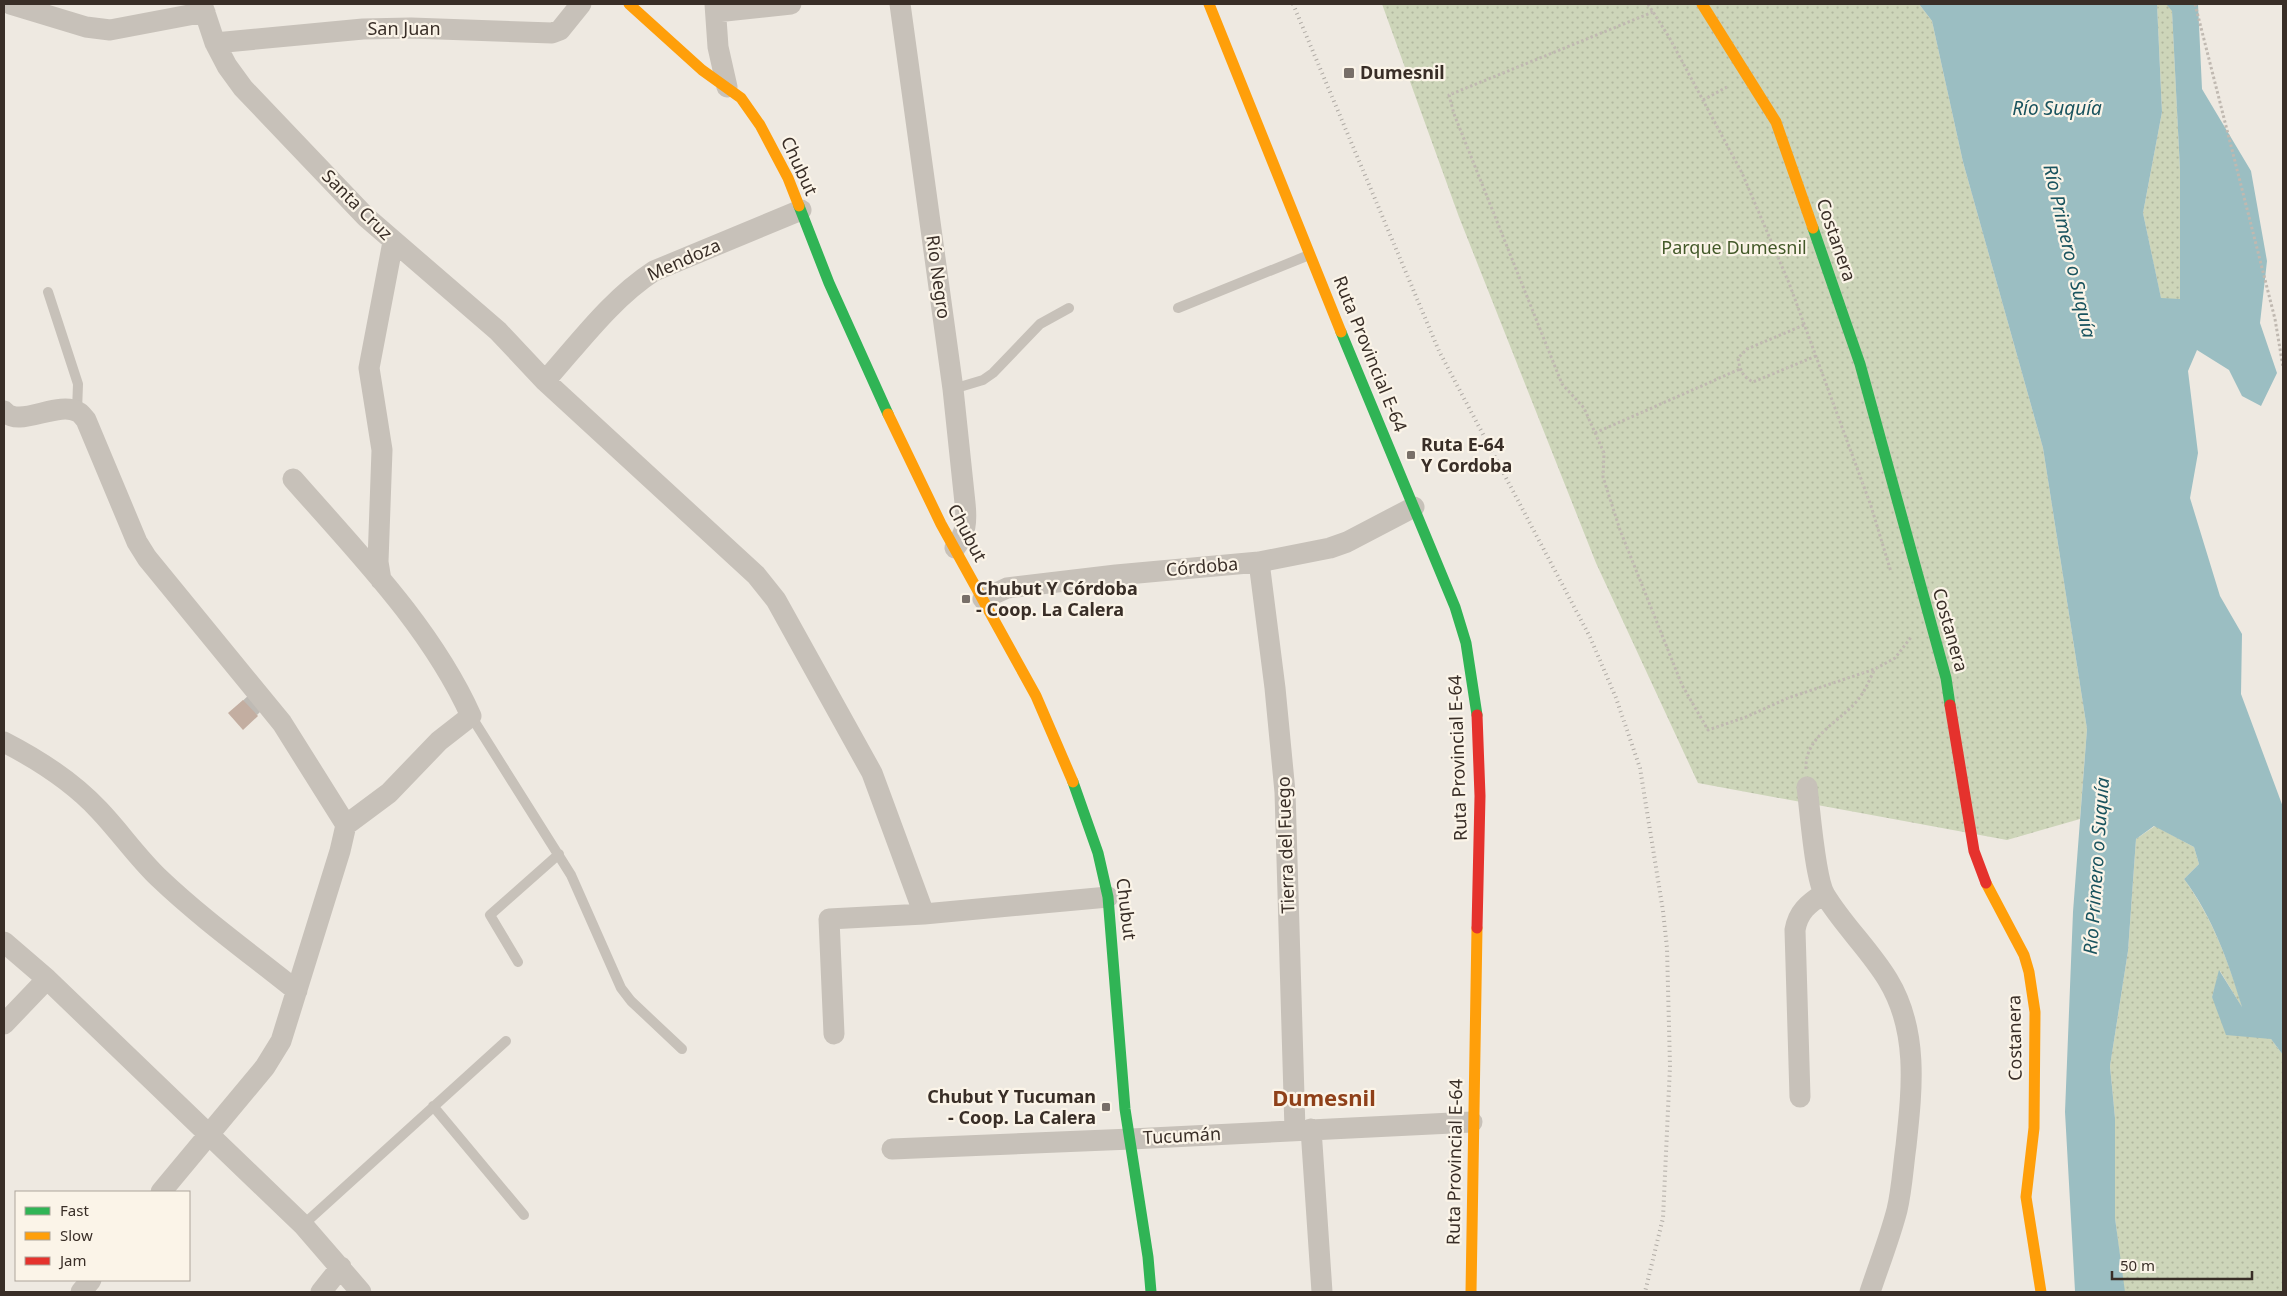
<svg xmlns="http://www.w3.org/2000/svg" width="2287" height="1296" font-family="'Noto Sans',sans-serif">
  <defs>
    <pattern id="green-dots" width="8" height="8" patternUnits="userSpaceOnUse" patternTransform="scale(1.25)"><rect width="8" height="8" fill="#cdd5b9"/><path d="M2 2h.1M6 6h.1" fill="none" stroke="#b1b79f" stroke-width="1.8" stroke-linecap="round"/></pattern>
  </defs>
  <rect width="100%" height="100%" fill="#eee9e1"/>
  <!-- green -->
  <path fill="url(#green-dots)" d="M1382,4H1919L1932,21L1963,162L2043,448L2087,729L2080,819L2007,840L1698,783L1596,563L1459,217Z
    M2157,4H2166L2172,10L2180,170L2181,299H2161L2143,213L2162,112Z
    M2155,826L2194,847L2199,864L2184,879C2213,919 2229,963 2243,1009L2220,971L2212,997L2271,1039L2283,1055V1292H2125L2124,1290L2115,1218V1118L2110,1066L2128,951L2136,839Z"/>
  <!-- water -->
  <path fill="#9bbec2" d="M1919,4H2157L2162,112L2143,213L2161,298L2180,299V170L2172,11L2166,4H2198L2202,89L2251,171L2267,261L2260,323L2277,373L2261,406L2242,396L2229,370L2197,350L2188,371L2198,453L2190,498L2220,596L2242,634L2241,694L2283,807V1055L2271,1039L2226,1035L2212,997L2219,970L2242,1007C2228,961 2213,918 2184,879L2199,864L2194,847L2154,826L2136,839L2128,951L2110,1066L2115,1118V1218L2125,1292L2075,1291L2065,1112L2073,912L2087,729L2043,448L1963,162L1932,21Z"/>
  <!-- shadow -->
  <path fill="#0003" d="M250,694L263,709L257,715L236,707Z"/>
  <!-- building -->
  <path fill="#c3aea1" d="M243,700L258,716L243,730L228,713Z"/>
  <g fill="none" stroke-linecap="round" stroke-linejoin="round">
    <!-- path -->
    <path stroke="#c0b9b1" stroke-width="3" stroke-dasharray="2.5 2.5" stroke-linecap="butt" d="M1648,4L1669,37L1742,173L1789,283L1871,506L1891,572
      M2195,4L2275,319L2283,367
      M1653,12L1449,95L1454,114L1562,384L1584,408L1604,453L1603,477L1620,530L1682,685L1708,730L1746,717L1788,698L1875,669L1895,658L1912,636
      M1703,100L1727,87
      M1804,325L1747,349L1738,358C1740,370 1742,376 1753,382L1816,356
      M1595,433L1740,369
      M1806,769C1804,735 1843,721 1860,697C1866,689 1870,678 1875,669"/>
    <!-- lane -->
    <path stroke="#c7c1b9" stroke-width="10" d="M48,292L78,384L77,411
      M1178,308L1309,255
      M953,389L983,380L993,373L1040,324L1069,308
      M471,716L571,875L621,988L631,1001L682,1049
      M518,962L490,915L559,854
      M433,1106L524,1215
      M303,1225L506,1041"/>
    <!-- street -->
    <path stroke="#c7c1b9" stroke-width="21" d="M10,4L86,27L110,30L205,12
      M202,4L215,43L227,66L243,88L366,217L498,331L545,381L756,575L776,600L872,773L924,914L1108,897
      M715,4L718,47L727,87
      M900,4L953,389L965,503C967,522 966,533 955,548
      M716,12L791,4
      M215,43L363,29L411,28L552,33L560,30L581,4
      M545,381C579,343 611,299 654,271L801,210
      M4,411C18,429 58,400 78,412C81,413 84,418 86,420L137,542L147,558L282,723L346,825
      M1259,562L1275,688L1285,792L1295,1130
      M381,580L378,562L382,450L369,368L393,242
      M983,599L1007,588L1116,575L1259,562L1330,548L1347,542L1414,507
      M4,742C39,760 72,781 99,810C120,832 137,857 159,878C202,919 251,954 297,991
      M1807,787C1810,810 1815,879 1825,895C1843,925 1870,950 1888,980C1919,1031 1912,1090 1906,1146C1903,1167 1902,1189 1897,1210C1890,1237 1879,1265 1870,1292
      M4,942L47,979L303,1225L361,1292
      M4,1024L47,979
      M834,1034L829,919L924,914
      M1800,1097L1795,930C1798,912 1808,904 1823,894
      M1311,1129L1322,1292
      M892,1149L1131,1139L1472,1122
      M161,1192L265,1067L281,1041L340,851L346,825L389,793L439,741L471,716C431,627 357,552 293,479
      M81,1292L91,1280
      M321,1292L341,1267"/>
    <!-- fast -->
    <path stroke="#30b455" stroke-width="11" d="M799,206L829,283L888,414
      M1813,228L1860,364L1946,678L1950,705
      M1341,332L1455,607L1466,643L1477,715
      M1073,782L1098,853L1108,897L1125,1109L1148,1257L1151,1292"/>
    <!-- slow -->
    <path stroke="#ff9f0a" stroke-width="11" d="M629,4L702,70L741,98L760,125L788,178L799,206
      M1209,4L1341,332
      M1702,4L1776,122L1813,228
      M888,414L941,524L1036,696L1073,782
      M1986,883L2024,955L2029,972L2035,1012L2034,1128L2026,1197L2041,1292
      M1471,1292L1477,928"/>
    <!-- jam -->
    <path stroke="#e5322d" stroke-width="11" d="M1950,705L1974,851L1986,883
      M1477,928L1480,796L1477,715"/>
    <!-- rail -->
    <path stroke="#afaaa4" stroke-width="4" stroke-dasharray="1 4" stroke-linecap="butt" d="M1293,4L1439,351L1590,637L1616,698L1640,768L1663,911L1667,948L1670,1066L1663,1218L1645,1292"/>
  </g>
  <!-- markers -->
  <g fill="#786f68" stroke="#fbf4e8" stroke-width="2">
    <rect x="1343" y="67" width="12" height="12" rx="2.5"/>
    <rect x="1406" y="450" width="10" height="10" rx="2.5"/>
    <rect x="961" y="594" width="10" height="10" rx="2.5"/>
    <rect x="1101" y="1102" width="10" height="10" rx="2.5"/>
  </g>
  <g text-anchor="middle" stroke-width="4.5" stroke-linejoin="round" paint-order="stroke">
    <!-- street labels -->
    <g font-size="18" fill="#392e27" stroke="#fbf4e8">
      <text x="404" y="35">San Juan</text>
      <text transform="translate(799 166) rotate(65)" y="6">Chubut</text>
      <text transform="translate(357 205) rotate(45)" y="6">Santa Cruz</text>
      <text transform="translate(1836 240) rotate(71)" y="6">Costanera</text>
      <text transform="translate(684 260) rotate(-24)" y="6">Mendoza</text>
      <text transform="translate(938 277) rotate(82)" y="6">Río Negro</text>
      <text transform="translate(1370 354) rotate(68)" y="6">Ruta Provincial E-64</text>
      <text transform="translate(967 533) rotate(62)" y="6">Chubut</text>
      <text transform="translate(1202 567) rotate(-5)" y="6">Córdoba</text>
      <text transform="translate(1950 630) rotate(74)" y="6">Costanera</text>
      <text transform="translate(1458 758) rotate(-92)" y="6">Ruta Provincial E-64</text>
      <text transform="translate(1286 845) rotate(-92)" y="6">Tierra del Fuego</text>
      <text transform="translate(1126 909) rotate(83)" y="6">Chubut</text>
      <text transform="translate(2015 1038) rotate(-91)" y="6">Costanera</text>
      <text transform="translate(1182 1136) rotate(-3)" y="6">Tucumán</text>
      <text transform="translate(1455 1162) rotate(-89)" y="6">Ruta Provincial E-64</text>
    </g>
    <!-- poi labels -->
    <g font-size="18" font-weight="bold" fill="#392e27" stroke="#fbf4e8" text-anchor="start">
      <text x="1360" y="79">Dumesnil</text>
      <text x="1421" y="451">Ruta E-64<tspan x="1421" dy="21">Y Cordoba</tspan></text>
      <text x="976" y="595">Chubut Y Córdoba<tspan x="976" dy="21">- Coop. La Calera</tspan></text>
      <text x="1096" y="1103" text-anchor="end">Chubut Y Tucuman<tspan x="1096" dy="21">- Coop. La Calera</tspan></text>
    </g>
    <!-- park labels -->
    <g font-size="18" fill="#435929" stroke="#fbf4e8">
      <text x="1734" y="254">Parque Dumesnil</text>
    </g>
    <!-- water labels -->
    <g font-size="19" font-style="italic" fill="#19535e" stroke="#fbf4e8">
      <text x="2057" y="115">Río Suquía</text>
      <text transform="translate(2070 251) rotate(77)" y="7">Río Primero o Suquía</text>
      <text transform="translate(2096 866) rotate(-86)" y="7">Río Primero o Suquía</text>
    </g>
    <!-- district labels -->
    <g font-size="22" font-weight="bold" fill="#8f4019" stroke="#fbf4e8">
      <text x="1324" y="1106">Dumesnil</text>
    </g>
  </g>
  <!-- border -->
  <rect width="2287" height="1296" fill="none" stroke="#392e27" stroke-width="10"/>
  <!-- legend -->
  <rect x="15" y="1191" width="175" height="90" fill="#fbf4e8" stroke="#ada59b"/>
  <rect x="25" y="1207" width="25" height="8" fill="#30b455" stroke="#ada59b"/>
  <text x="60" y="1216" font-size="15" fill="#392e27">Fast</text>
  <rect x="25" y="1232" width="25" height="8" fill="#ff9f0a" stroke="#ada59b"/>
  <text x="60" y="1241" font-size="15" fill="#392e27">Slow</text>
  <rect x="25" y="1257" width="25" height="8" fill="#e5322d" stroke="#ada59b"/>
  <text x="60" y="1266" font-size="15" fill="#392e27">Jam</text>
  <!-- scale -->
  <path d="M2112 1271v8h140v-8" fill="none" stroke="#392e27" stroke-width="2.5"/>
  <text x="2120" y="1271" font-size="15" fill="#392e27" stroke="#fbf4e8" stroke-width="4" paint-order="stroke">50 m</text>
</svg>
